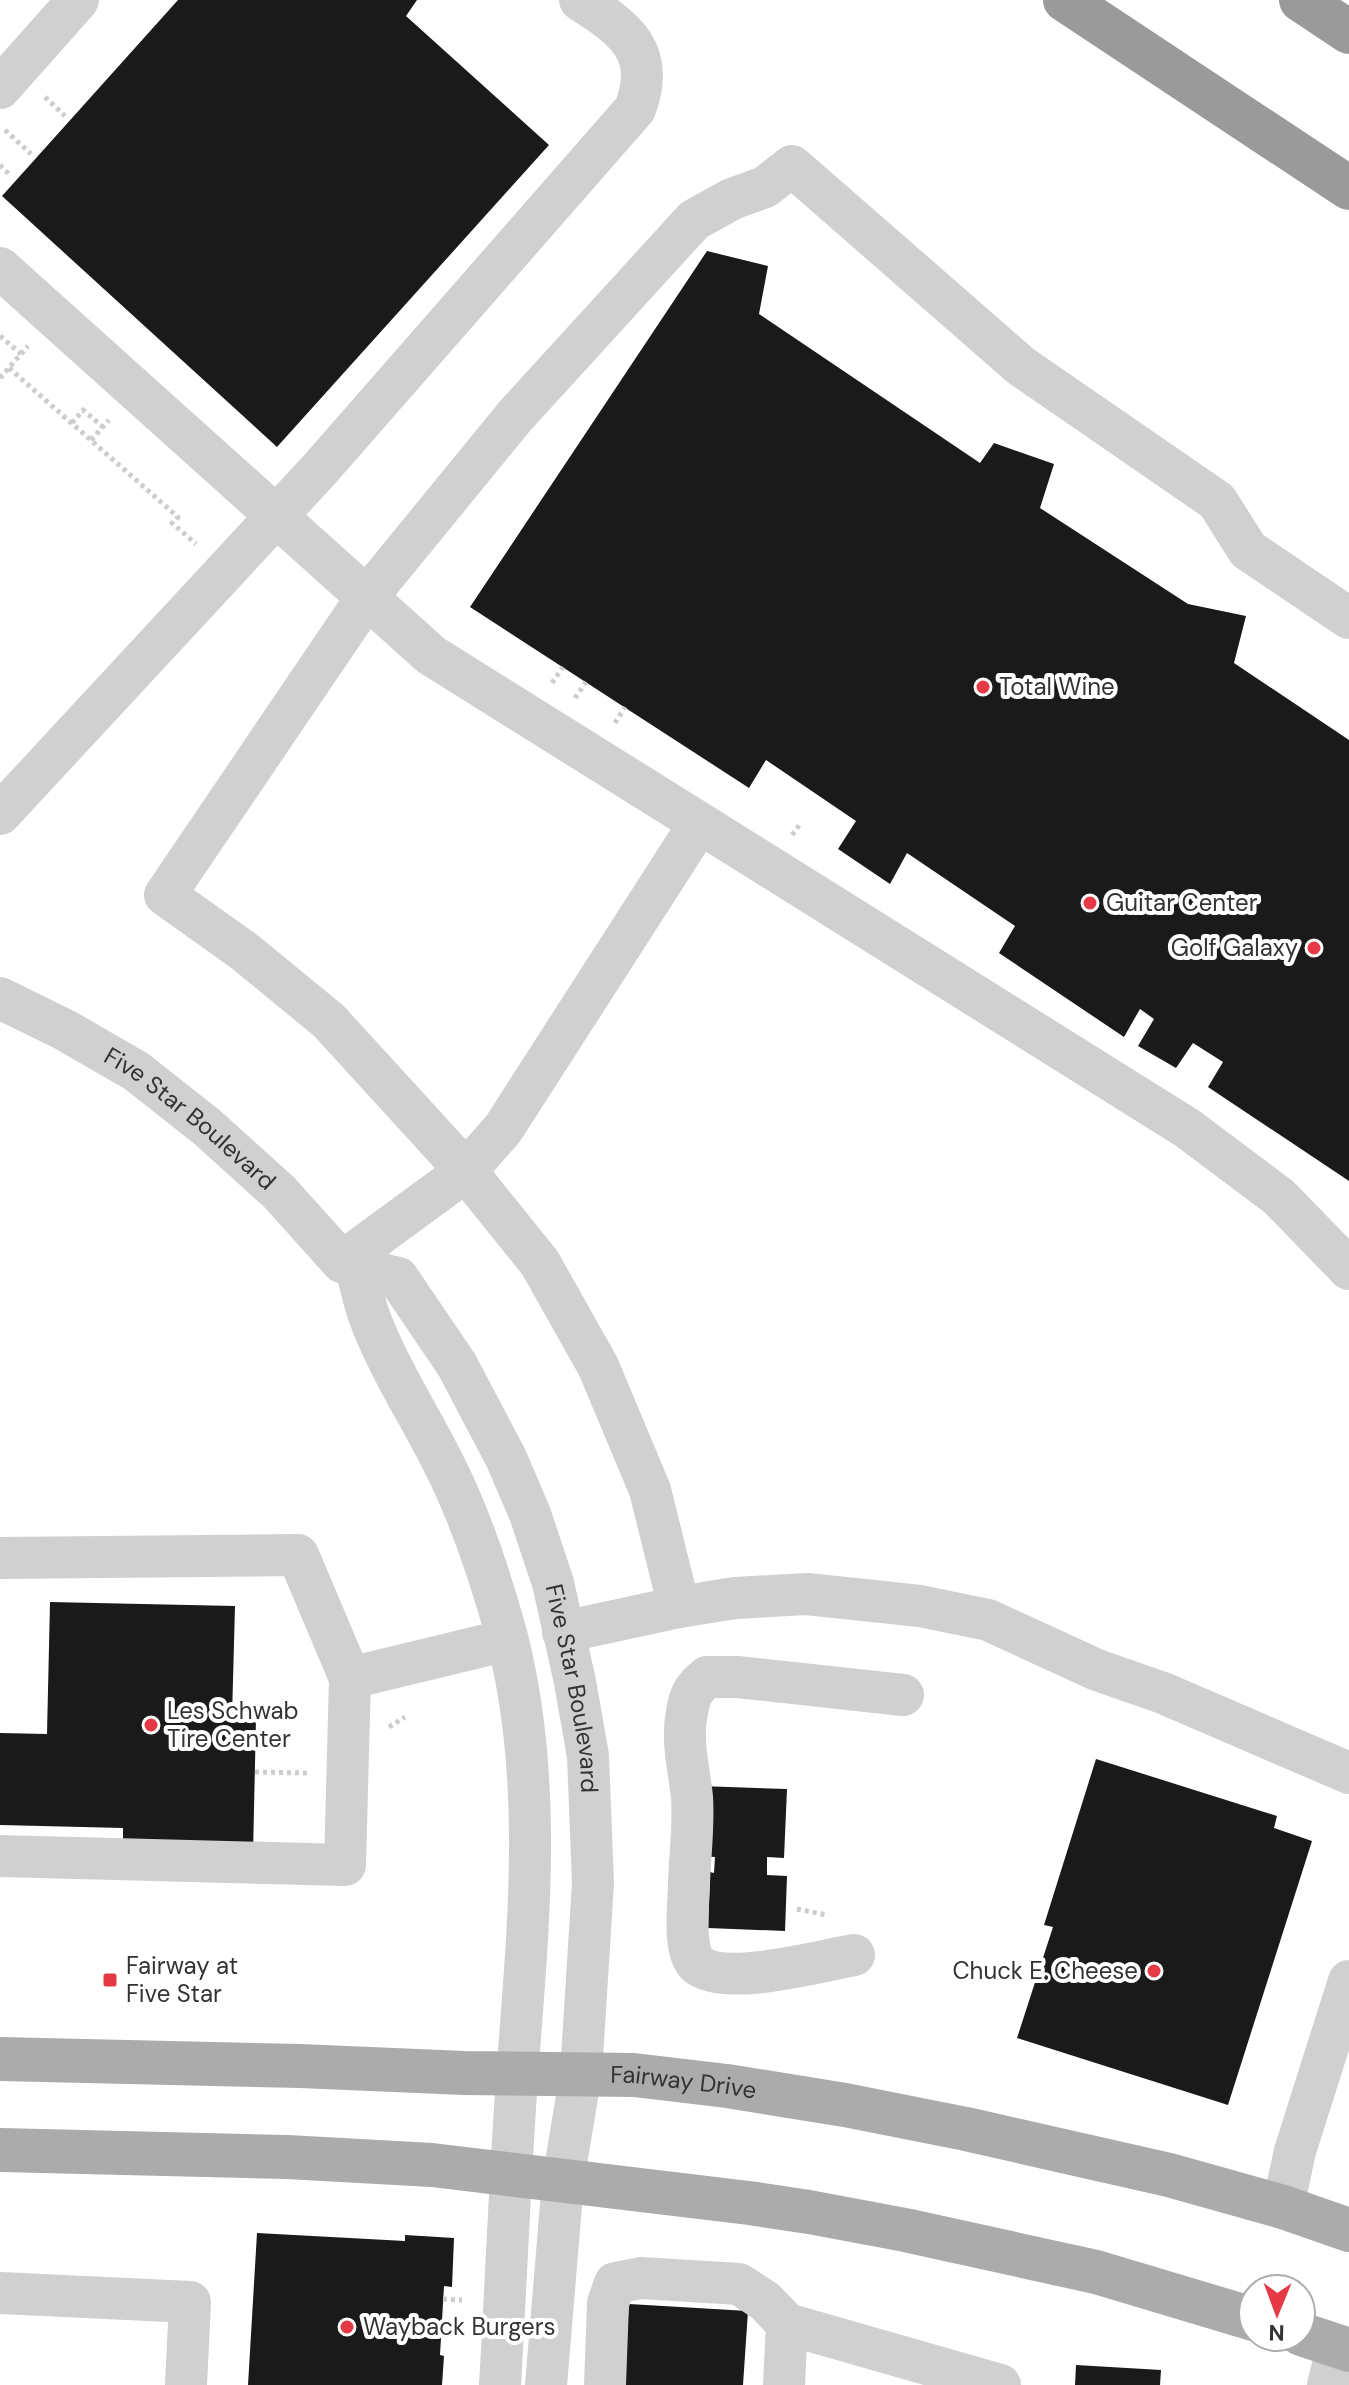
<svg xmlns="http://www.w3.org/2000/svg" width="1349" height="2385" font-family="'DM Sans',sans-serif">
  <rect width="100%" height="100%" fill="#fff"/>
  <!-- building -->
  <path fill="#1a1a1a" d="M178,0H417L406,16L549,145L277,447L2,196Z
    M707,251L768,266L759,314L980,463L994,443L1054,464L1040,508L1188,604L1246,616L1234,663L1349,740V1181L1208,1087L1223,1062L1193,1043L1176,1068L1138,1046L1154,1019L1140,1009L1124,1037L999,953L1015,926L907,853L890,884L838,849L856,821L766,760L749,788L470,607Z
    M50,1602L235,1606L232,1717L256,1718L253,1855L123,1852V1828L0,1825V1733L47,1734Z
    M1096,1759L1277,1816L1274,1828L1312,1841L1228,2105L1017,2038L1053,1927L1044,1925Z
    M700,1786L787,1789L784,1858L767,1857V1875L787,1876L785,1931L708,1928L710,1872L714,1873L715,1857L698,1856Z
    M257,2233L405,2241V2235L454,2238L452,2287L444,2286L440,2355L444,2356L442,2385H248Z
    M629,2304L748,2311L743,2385H623Z
    M1076,2365L1161,2370L1160,2385H1075Z"/>
  <g fill="none" stroke-linecap="round" stroke-linejoin="round">
    <!-- path -->
    <path stroke="#cdcdcd" stroke-width="5" stroke-dasharray="4 4" stroke-linecap="butt" d="M45,97L65,116
      M5,130L31,154
      M0,165L11,176
      M0,336L21,354
      M9,368L178,517L172,523L196,544
      M0,378L28,346
      M72,423L83,410L103,427
      M91,440L109,420
      M552,683L563,667
      M575,698L586,682
      M615,723L625,707
      M792,835L801,823
      M389,1727L405,1717
      M255,1772L307,1773
      M797,1909L827,1915
      M443,2299L462,2300"/>
    <!-- minor -->
    <g stroke="#d0d0d0" stroke-width="42">
      <path d="M0,88L78,0"/>
      <path d="M0,268L431,655L1187,1128L1279,1197L1349,1269"/>
      <path d="M0,814L320,469L635,109C657,51 624,28 580,0"/>
      <path id="s1" d="M0,998L65,1030L136,1071L207,1127L279,1192L342,1262L356,1268L398,1278L457,1365L506,1458L530,1514L553,1583L575,1682L588,1756L593,1883L581,2073L563,2181L546,2385"/>
      <path d="M342,1262L466,1171L503,1129L699,824"/>
      <path d="M356,1268C361,1286 364,1304 371,1321C394,1381 433,1435 458,1494C478,1540 494,1589 507,1637C544,1783 528,1929 517,2077C510,2179 506,2282 500,2385"/>
      <path d="M0,1558L298,1555L350,1678"/>
      <path d="M679,1607L650,1490L598,1366L540,1263L466,1171L329,1021L245,952L165,895L367,597L515,416L694,220L732,199L765,187L792,166L1021,366L1217,501L1248,550L1349,618"/>
      <path d="M563,1632L679,1607L735,1598L807,1594L920,1606L988,1620L1097,1670L1163,1693L1349,1773"/>
      <path d="M0,1856L345,1865L350,1678L507,1640"/>
      <path d="M854,1955C820,1961 726,1987 698,1965C682,1952 689,1902 689,1883C690,1855 694,1825 692,1797C689,1768 681,1741 687,1712C690,1694 693,1689 707,1677H737L903,1695"/>
      <path d="M1283,2207L1295,2151L1349,1981"/>
      <path d="M0,2293L190,2302L186,2385"/>
      <path d="M605,2385L608,2303L615,2283L641,2278L739,2284L765,2301L787,2324L1000,2385"/>
      <path d="M784,2385L787,2324"/>
      <path d="M1328,2385L1338,2346"/>
    </g>
    <!-- major -->
    <g stroke="#ababab" stroke-width="44">
      <path id="s2" d="M0,2059L300,2066L464,2073L634,2075L727,2086L845,2105L966,2129L1169,2175L1283,2207L1349,2230"/>
      <path d="M0,2150L287,2157L432,2165L749,2203L809,2212L905,2230L1096,2272L1253,2319"/>
      <path d="M1301,2334L1349,2350"/>
    </g>
    <!-- highway -->
    <path stroke="#9a9a9a" stroke-width="44" d="M1065,0L1349,188
      M1301,0L1349,32"/>
  </g>
  <!-- markers -->
  <g fill="#e63946" stroke="#fff" stroke-width="3">
    <circle cx="983" cy="687" r="8"/>
    <circle cx="1090" cy="903" r="8"/>
    <circle cx="1314" cy="948" r="8"/>
    <circle cx="151" cy="1725" r="8"/>
    <circle cx="1154" cy="1971" r="8"/>
    <rect x="102" y="1972" width="16" height="16" rx="4"/>
    <circle cx="347" cy="2327" r="8"/>
  </g>
  <g text-anchor="middle" stroke-width="8" stroke-linejoin="round" paint-order="stroke">
    <!-- poi labels -->
    <g font-size="24" fill="#333" stroke="#fff" text-anchor="start">
      <text x="999" y="695">Total Wine</text>
      <text x="1106" y="911">Guitar Center</text>
      <text x="1298" y="956" text-anchor="end">Golf Galaxy</text>
      <text x="167" y="1719">Les Schwab<tspan x="167" dy="28">Tire Center</tspan></text>
      <text x="126" y="1974">Fairway at<tspan x="126" dy="28">Five Star</tspan></text>
      <text x="1138" y="1979" text-anchor="end">Chuck E. Cheese</text>
      <text x="363" y="2335">Wayback Burgers</text>
    </g>
    <!-- street labels -->
    <g font-size="24" fill="#333" stroke="#fff">
      <text dy="8" stroke="none"><textPath href="#s1" startOffset="226">Five Star Boulevard</textPath></text>
      <text dy="8" stroke="none"><textPath href="#s1" startOffset="946">Five Star Boulevard</textPath></text>
      <text dy="8" stroke="none"><textPath href="#s2" startOffset="684">Fairway Drive</textPath></text>
    </g>
  </g>
  <!-- north arrow -->
  <g transform="translate(1277 2313) rotate(181)"><circle r="38" fill="#ffffff" stroke="#adadad" stroke-width="2"/>
  <path d="M0-6L14 30L0 20L-14 30Z" fill="#e63946"/>
  <text y="-12" font-size="22" font-weight="bold" text-anchor="middle" fill="#333333">N</text>
  </g>
</svg>
